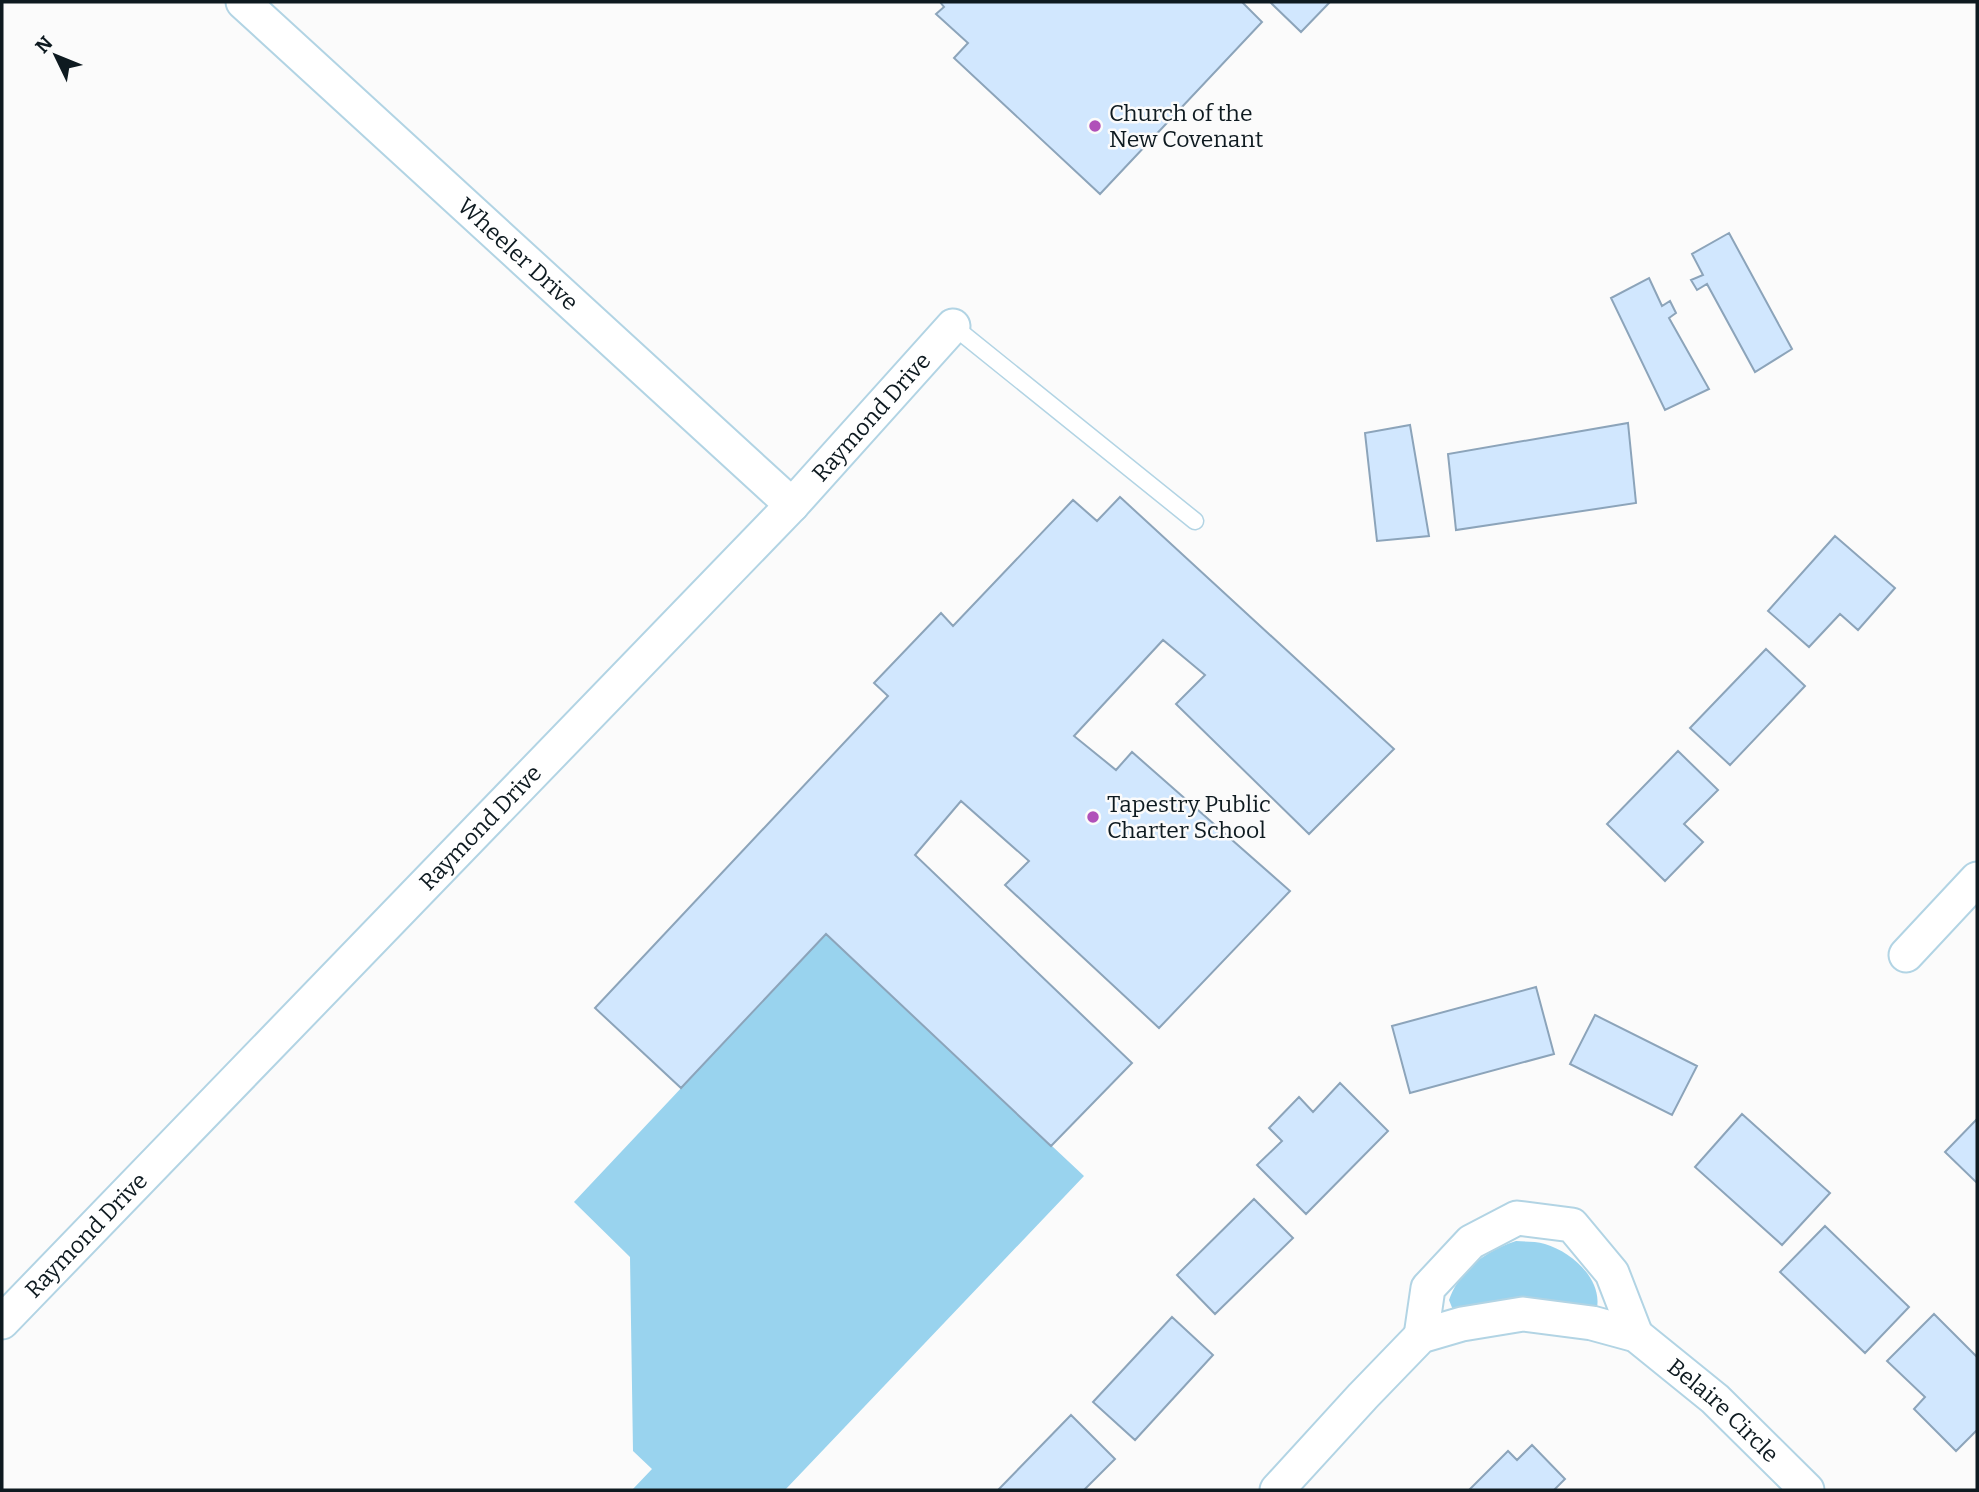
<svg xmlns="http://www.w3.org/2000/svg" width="1979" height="1492" font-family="Bitter,serif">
  <rect width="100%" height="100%" fill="#fbfbfb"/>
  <!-- green -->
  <path fill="#99d3ee" d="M826,934L1084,1176L785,1490H632L652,1469L633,1451L630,1257L574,1202Z
    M1516,1241C1525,1242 1536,1241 1545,1244C1572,1252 1602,1279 1597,1308L1453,1310L1449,1300C1460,1269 1486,1251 1516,1241Z"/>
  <!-- building -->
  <path fill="#d1e7fe" stroke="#8ca4ba" stroke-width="2" d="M940,2H1242L1262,22L1100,194L954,58L968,43L936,14L944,7Z
    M1270,2H1330L1301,32Z
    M1729,233L1792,349L1755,372L1707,284L1697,290L1691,280L1703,275L1692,254Z
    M1649,278L1662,306L1670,301L1676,313L1669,318L1709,389L1665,410L1611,298Z
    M1628,423L1636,503L1456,530L1448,454Z
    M1410,425L1429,536L1377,541L1365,433Z
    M1120,497L1394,749L1309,834L1176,704L1205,675L1163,640L1074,736L1116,770L1132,752L1290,891L1159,1028L1005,885L1029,861L961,801L915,855L1132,1063L1051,1146L826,934L681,1088L595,1008L888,696L874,683L941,613L953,626L1073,500L1097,521Z
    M1835,536L1895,588L1858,630L1840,614L1809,647L1768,611Z
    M1766,649L1805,686L1730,765L1690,728Z
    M1678,751L1718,790L1684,824L1703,842L1665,881L1607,824Z
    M1536,987L1554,1054L1410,1093L1392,1026Z
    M1595,1015L1697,1066L1672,1115L1570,1064Z
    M1340,1083L1388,1131L1306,1214L1257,1165L1282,1141L1269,1128L1299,1097L1313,1112Z
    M1742,1114L1830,1193L1782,1245L1695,1167Z
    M1977,1119V1183L1945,1152Z
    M1254,1199L1293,1238L1215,1314L1177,1275Z
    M1825,1226L1909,1307L1865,1353L1780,1272Z
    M1934,1314L1977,1357V1430L1956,1451L1914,1409L1925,1397L1887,1361Z
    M1172,1317L1213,1355L1135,1440L1093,1402Z
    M1071,1415L1115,1459L1084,1490H998Z
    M1532,1445L1565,1479L1554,1490H1469L1508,1451L1517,1460Z"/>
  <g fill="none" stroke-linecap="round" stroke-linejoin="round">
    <!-- lane casing -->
    <g stroke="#b2d4e4" stroke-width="19">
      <path id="lane" d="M953,326L1195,521"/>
    </g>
    <!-- street casing -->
    <g stroke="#b2d4e4" stroke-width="37">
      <g id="street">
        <path id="s1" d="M243,2L792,505"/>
        <path d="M1906,955L1977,879"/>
        <path id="s2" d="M2,1322L792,505L953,326"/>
        <path d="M1421,1336L1428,1288L1471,1242L1517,1218L1572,1225L1612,1273L1636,1335"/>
        <path id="s3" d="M1277,1490L1363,1396L1421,1336L1462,1324L1523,1314L1592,1323L1636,1335L1715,1399L1807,1490"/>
      </g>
    </g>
    <!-- lane -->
    <use href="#lane" stroke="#fff" stroke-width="16"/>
    <!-- street -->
    <use href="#street" stroke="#fff" stroke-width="33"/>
  </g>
  <!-- markers -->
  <g fill="#b050b9" stroke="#fbfbfb" stroke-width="2.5">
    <circle cx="1095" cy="126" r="7"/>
    <circle cx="1093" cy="817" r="7"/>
  </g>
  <g text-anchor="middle" stroke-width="5" stroke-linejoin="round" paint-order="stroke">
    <!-- poi labels -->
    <g font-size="23" fill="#0e1a20" stroke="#fbfbfb" text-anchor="start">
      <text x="1109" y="121">Church of the<tspan x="1109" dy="26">New Covenant</tspan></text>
      <text x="1107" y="812">Tapestry Public<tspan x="1107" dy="26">Charter School</tspan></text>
    </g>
    <!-- street labels -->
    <g font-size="23" fill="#0e1a20" stroke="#fbfbfb">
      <text dy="8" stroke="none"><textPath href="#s1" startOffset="373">Wheeler Drive</textPath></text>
      <text dy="8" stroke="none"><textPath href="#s2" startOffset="1255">Raymond Drive</textPath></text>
      <text dy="8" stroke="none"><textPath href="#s2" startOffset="688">Raymond Drive</textPath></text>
      <text dy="8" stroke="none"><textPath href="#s2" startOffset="121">Raymond Drive</textPath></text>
      <text dy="8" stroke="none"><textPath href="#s3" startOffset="546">Belaire Circle</textPath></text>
    </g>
  </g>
  <!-- border -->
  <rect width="1979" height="1492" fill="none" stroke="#0e1a20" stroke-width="7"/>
  <!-- north arrow -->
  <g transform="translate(56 56) rotate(313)" stroke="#fbfbfb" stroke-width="5" paint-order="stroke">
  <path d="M0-5L12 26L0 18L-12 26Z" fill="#0e1a20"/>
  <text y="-10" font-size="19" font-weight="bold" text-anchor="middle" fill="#0e1a20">N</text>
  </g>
</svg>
